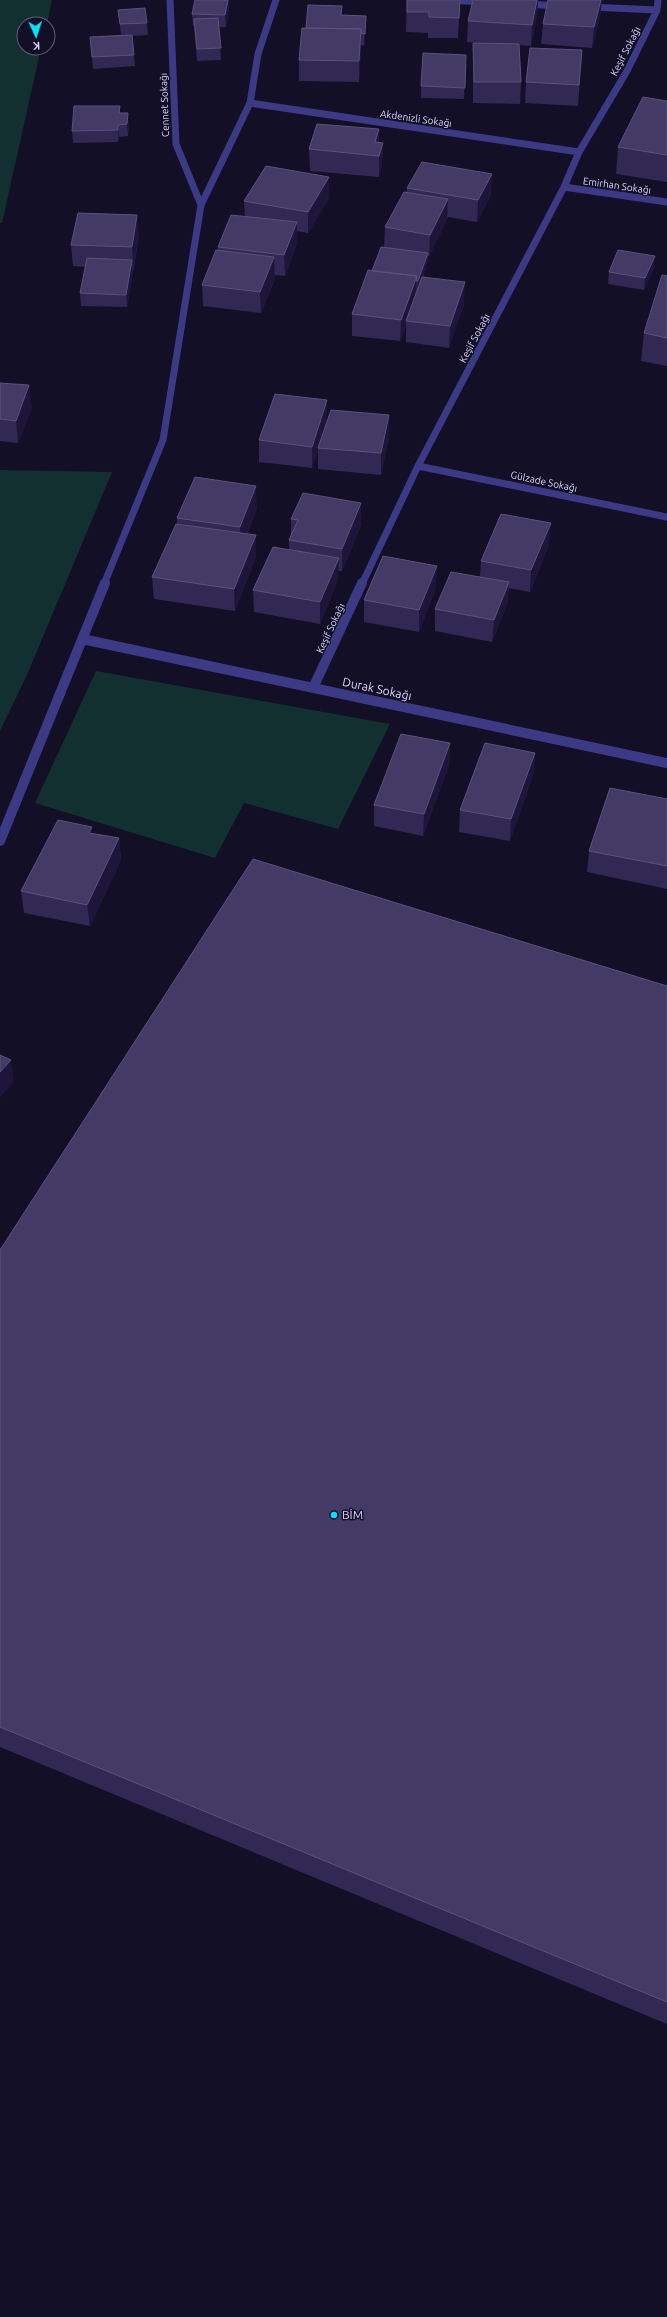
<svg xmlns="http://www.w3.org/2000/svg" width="667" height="2317" font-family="Ubuntu,sans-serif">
  <rect width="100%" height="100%" fill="#130f26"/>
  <!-- green -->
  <path fill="#12302f" d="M0,0H52L47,24H24V48H41L2,223H0Z
    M0,470L112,472L27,675L0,731Z
    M96,671L390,724L338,829L244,803L215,858L35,803Z"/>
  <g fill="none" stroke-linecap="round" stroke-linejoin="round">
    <!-- minor-far1 -->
    <path stroke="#3d3a85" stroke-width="7" d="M170,0L176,144L201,205
      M447,0L485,2
      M525,4L561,6
      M589,7L657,10
      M250,103L579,152
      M564,187L667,202
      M418,466L667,517
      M104,584L163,440L201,205L250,103L258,54L276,0
      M362,584L418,466L564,187L579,152L627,71L657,10L658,0"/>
    <!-- minor -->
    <path stroke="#3d3a85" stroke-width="10" d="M82,639L667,763
      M313,688L362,583
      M0,841L105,583"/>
  </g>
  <!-- wall -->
  <path fill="#312854" d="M195,0H229V6L226,27H219L221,60L197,61L194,26H193L192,14Z
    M407,0H460L458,38H428V33L406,32Z
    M473,0H538L537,15L531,46L519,45L521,82L520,104L473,103V43L494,44L467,42L468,21Z
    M548,0H602L600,17L592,48L541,44L543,24Z
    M118,10L147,23L148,35L132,36L135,66L93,69L90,37L121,35Z
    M342,15L366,16L364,46L361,45L359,82L299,81V60L306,28Z
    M582,50L578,106L525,103L526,82Z
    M466,55L464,99L421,98V86Z
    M667,101V182L616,174L618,147Z
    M120,106V113L129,125L128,136L119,137L118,142L73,143L72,131Z
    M379,129V143H383L382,164L379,177L310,171L309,149Z
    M407,188L491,195L477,222L448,217L447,220L429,256H428L427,265L423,277L464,304L449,348L406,342V326L400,341L352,336V314L372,271L384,247L385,227L407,192Z
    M329,198L308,233L297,231V244L285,276L274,275L275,279L261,313L203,306L202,285L218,251V247L245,217L244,201Z
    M139,237L127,307L81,306L80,293L86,267L73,266L71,245Z
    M654,268L644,290L608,284L609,272Z
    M667,276V366L641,361L644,333Z
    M0,383L32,407L18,443L0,441Z
    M327,420L389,437L381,475L318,469V451L312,468L259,462V440Z
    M361,503V525L342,571H338V580L320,624L254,612L253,590L289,550V540L291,535V519Z
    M257,508L247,534L256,557L235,611L154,599L152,577L177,524V518Z
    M549,545L530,592L509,588L507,604L492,642L435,631V609L480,577L481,561Z
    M436,588L419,632L364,622V600Z
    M450,743L449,765L423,836L374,826V805Z
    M535,753L533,775L510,841L459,832L460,810Z
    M667,799V889L587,872L589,851Z
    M92,833L119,838L121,860L90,926L24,913L21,891Z
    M667,986V2024L0,1747V1250Z"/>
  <!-- shaded-wall -->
  <path fill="#1d163a" d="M228,0H229V6L226,27L225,15Z
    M537,0H538L537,15L531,46L532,25Z
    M601,0H602L600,17L592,48L594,27Z
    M361,29V50L359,82V61Z
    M128,113L129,125L128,136L127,124Z
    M118,125L119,137L118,142Z
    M379,129L378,151L375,142Z
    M383,143L382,164L379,177V156Z
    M492,174L491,195L477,222L478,200Z
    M329,177V198L308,233V212Z
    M448,199L447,220L429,256L430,235Z
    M137,215L139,237L133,268L132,247Z
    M297,222V244L285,276L284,255Z
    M428,253L427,265L417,293L418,281Z
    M655,256L654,268L644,290L645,278Z
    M274,257L275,279L261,313L260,292Z
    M132,260L133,272L127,307L126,295Z
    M417,276L416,298L406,321V326L400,341L401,320Z
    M465,282L464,304L449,348L450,326Z
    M29,385L32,407L18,443L16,421Z
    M327,400V422L318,448V451L312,468V447Z
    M389,415V437L381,475V453Z
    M256,486L257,508L240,549V527Z
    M361,503V525L342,571V549Z
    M551,523L549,545L530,592L531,570Z
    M256,535V557L235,611L234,589Z
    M339,558L338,580L320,624V602Z
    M437,566L436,588L419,632V610Z
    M509,582L507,604L492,642L494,620Z
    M450,743L449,765L423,836L424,814Z
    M535,753L533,775L510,841L511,819Z
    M92,827L94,849L89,833Z
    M119,838L121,860L90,926L87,905Z
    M11,1060L14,1082L0,1097V1072Z"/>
  <!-- building -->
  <path fill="#433a66" stroke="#5a527e" d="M195,0H228L225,15L192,14Z
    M407,0H460L459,18L429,17V12H407Z
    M473,0H537L532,25L468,21Z
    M548,0H601L594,27L543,24Z
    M308,5L342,6L341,15L366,16L365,34L361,33V29L306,28Z
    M145,8L147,23L120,24L118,10Z
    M218,18L221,48L197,49L194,19Z
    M302,28L361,29L359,61L299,60Z
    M132,35L134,55L92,57L90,37Z
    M473,43L519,44L521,82H474Z
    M530,48L582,50L579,85L526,82Z
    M423,53L466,55L465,88L421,86Z
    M643,97L667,101V155L618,147Z
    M74,106H120L119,113H128L127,124L118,125V130L72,131Z
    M317,124L379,129L375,142L383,143L379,156L309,149Z
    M422,162L492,174L478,200L407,188Z
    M266,166L329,177L308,212L244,201Z
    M404,192L448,199L430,235L385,227Z
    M78,213L137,215L132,247L71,245Z
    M231,215L297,222L284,255L218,247Z
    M381,247L428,253L418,281H416L417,276L372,271Z
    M216,250L274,257L260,292L202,285Z
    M618,250L655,256L645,278L609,272Z
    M87,258L132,260L126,295L80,293Z
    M368,270L417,276L401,320L352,314Z
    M662,275L667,276V338L644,333Z
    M422,277L465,282L450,326L406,321Z
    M0,383L29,385L16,421L0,419Z
    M275,394L327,400L312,447L259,440Z
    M331,410L389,415L381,453L318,448Z
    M195,477L256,486L240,527L177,518Z
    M303,493L361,503L342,549L289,540L298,520L291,519Z
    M501,514L551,523L531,570L481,561Z
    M176,524L256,535L234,589L152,577Z
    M273,547L339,558L320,602L253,590Z
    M383,556L437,566L419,610L364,600Z
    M451,572L509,582L494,620L435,609Z
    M401,734L450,743L424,814L374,805Z
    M485,743L535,753L511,819L460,810Z
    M610,788L667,799V866L589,851Z
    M58,820L92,827L89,833L119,838L87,905L21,891Z
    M253,859L667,986V2002L0,1727V1250Z
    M0,1055L11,1060L0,1072Z"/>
  <!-- markers -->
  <circle fill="#00e4ff" stroke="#130f26" stroke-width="1.5" cx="334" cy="1515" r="4"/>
  <g text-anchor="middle" stroke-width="3" stroke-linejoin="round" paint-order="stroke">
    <!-- far-street labels -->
    <g font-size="10" fill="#d9d4ff" stroke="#130f26">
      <text transform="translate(625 51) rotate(-63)" y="4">Keşif Sokağı</text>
      <text transform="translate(164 105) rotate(-92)" y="4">Cennet Sokağı</text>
      <text transform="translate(416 118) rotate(8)" y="4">Akdenizli Sokağı</text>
      <text transform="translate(617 185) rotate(8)" y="4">Emirhan Sokağı</text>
      <text transform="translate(474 338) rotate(-62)" y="4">Keşif Sokağı</text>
      <text transform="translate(544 481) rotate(12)" y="4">Gülzade Sokağı</text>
      <text transform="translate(330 628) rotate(-65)" y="4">Keşif Sokağı</text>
    </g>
    <!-- street labels -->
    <g font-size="12" fill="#d9d4ff" stroke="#130f26">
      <text transform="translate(377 689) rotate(12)" y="4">Durak Sokağı</text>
    </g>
    <!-- poi labels -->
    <g font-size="12" fill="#d9d4ff" stroke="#130f26" text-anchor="start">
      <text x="342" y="1519">BİM</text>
    </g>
  </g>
  <!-- north arrow -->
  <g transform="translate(36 36) rotate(177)"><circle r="19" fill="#130f26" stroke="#625e7d"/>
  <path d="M0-3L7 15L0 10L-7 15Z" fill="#00e4ff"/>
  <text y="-6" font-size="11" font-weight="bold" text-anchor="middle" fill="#d9d4ff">K</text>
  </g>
</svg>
